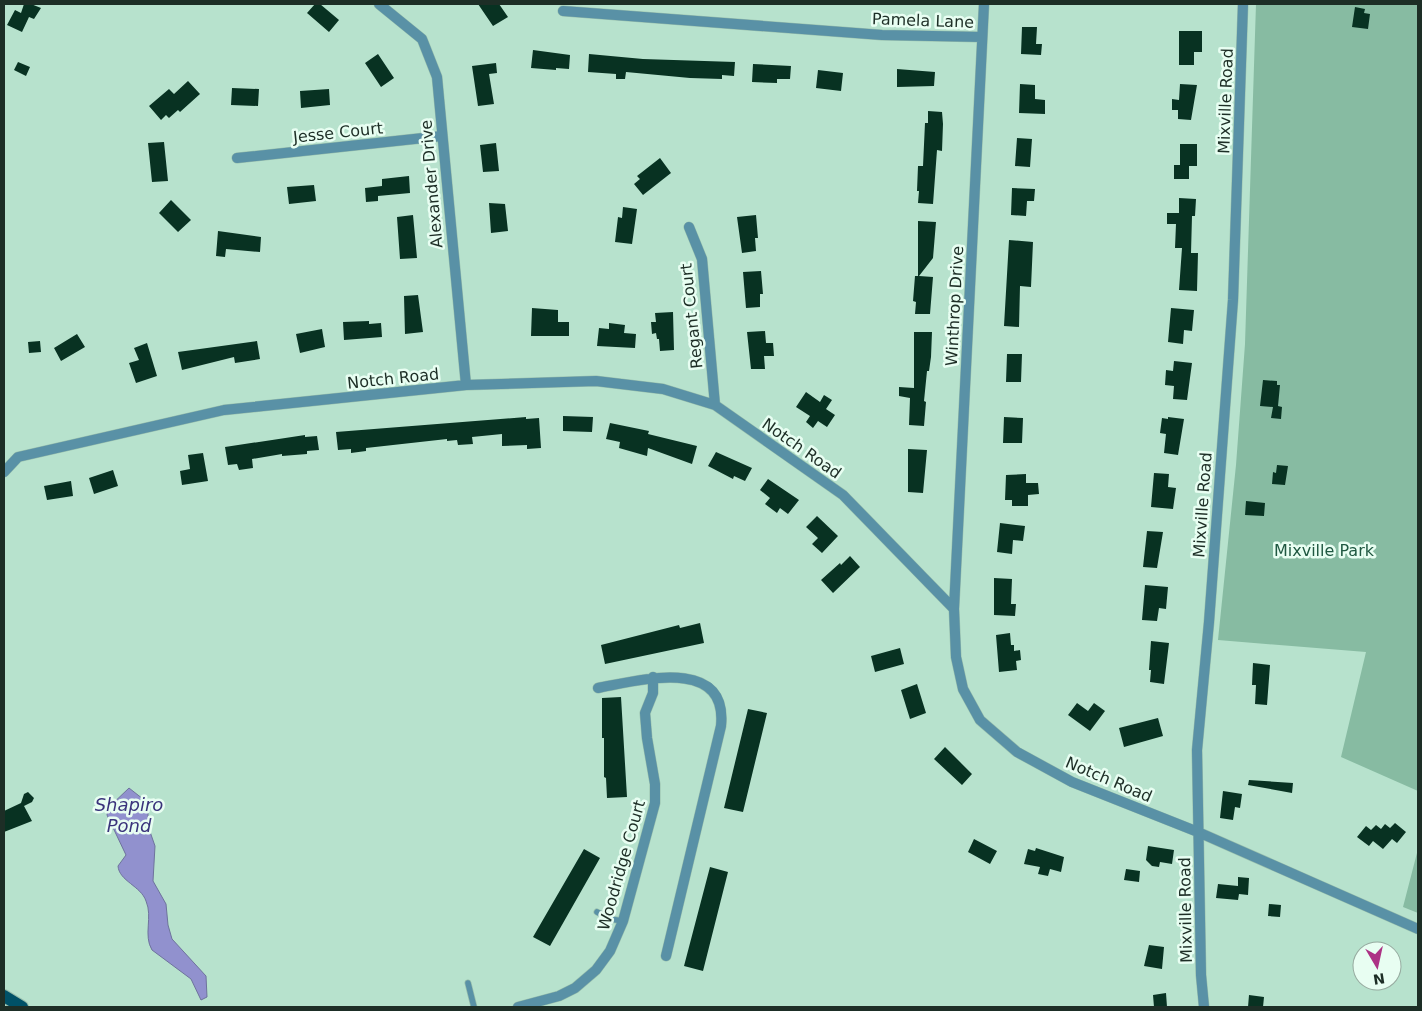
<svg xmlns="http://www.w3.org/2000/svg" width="1422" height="1011" font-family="'DejaVu Sans',sans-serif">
  <rect width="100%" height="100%" fill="#b7e2cd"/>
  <!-- green -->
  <path fill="#87bba2" d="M1256,4H1418V791L1341,757L1366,652L1218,640L1236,465L1245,344Z
    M1418,849V913L1403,907Z"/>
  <!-- water -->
  <path fill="#9191ce" stroke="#6e739c" d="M129,788L143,799L148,812V826L155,846L153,881L166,904L168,925L172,939L206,976L207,997L201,1000L191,979L152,950C143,935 153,917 146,901C141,886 119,881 118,866L126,855L107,815L108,808Z"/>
  <!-- building -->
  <path fill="#083222" d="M24,4H31L41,8L34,19L29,17L22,32L7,25L15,10L21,13Z
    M315,4H320L339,20L329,32L307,13Z
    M478,4H499L508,17L493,26Z
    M1355,7L1365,9L1364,13L1370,14L1368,29L1352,27Z
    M1022,27H1037L1036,44H1042L1041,55L1021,54Z
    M1179,31H1202V52H1194V65H1179Z
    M533,50L570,55L569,69L556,68V70L531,68Z
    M378,54L394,78L381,87L365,63Z
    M589,54L643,59L735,62L734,76L722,75V79L690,78L626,72L625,79H616V74L588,72Z
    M18,62L30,67L26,76L14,70Z
    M496,63L497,73L489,74L494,104L478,106L472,66Z
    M753,64L791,66L790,79H777V83L752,82Z
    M897,69L935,72L934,86L897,87Z
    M818,70L843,73L841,91L816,88Z
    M188,81L200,94L180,112L178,110L169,118L166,115L161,120L149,106L169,89L174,94Z
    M1020,84L1035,85V99L1045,100V114L1019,113Z
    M1180,84L1197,85L1191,120L1178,119V110H1172V99L1179,100Z
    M232,88L259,89L258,106L231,105Z
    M329,89L330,105L301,108L300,91Z
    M928,111L942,112L943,124L942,151L937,150L933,204L918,203L919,191H917L918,166H923L925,123H928Z
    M1017,138L1032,139L1030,167L1015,166Z
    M164,142L168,181L152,182L148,143Z
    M496,143L499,171L483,172L480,145Z
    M1180,144H1197V166H1189V179H1174V165H1180Z
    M660,158L671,173L643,195L634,184L640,179L637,176Z
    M409,176L410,193L378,196V201L366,202L365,188L382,186V179Z
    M314,185L316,201L289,204L287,187Z
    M1012,188L1035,189L1034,201H1027L1026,216L1011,215Z
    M1179,198L1196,199L1195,216H1192L1191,253H1198L1197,291L1179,290L1182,248H1175L1176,224H1167V213H1179Z
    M171,200L191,220L178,232L159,213Z
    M489,203L505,204L508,231L491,233Z
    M623,207L637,209L632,244L615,242L618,217L622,218Z
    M413,215L417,258L400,259L397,217Z
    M756,215L758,238H755L756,251L742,253L737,217Z
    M918,221L936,222L933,258L919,276L933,277L930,314H915L916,302L913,301L915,276H918Z
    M218,231L261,237L260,252L226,249L225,257L216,256Z
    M1009,240L1033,242L1031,287L1020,286L1019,327L1004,326Z
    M761,271L763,294H760V307L746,308L743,272Z
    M418,295L423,332L405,334L404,296Z
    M532,308L558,310V322H569V336H531Z
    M1171,308L1194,310L1192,331L1184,330L1183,344L1168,342Z
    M673,312L674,350L660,351L659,339H657L656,333L652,334L651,322H656L655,313Z
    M369,321V324L381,323L382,337L344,340L343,322Z
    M609,323L625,325L624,333L636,334L635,348L597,346L599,328L609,329Z
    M322,329L325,347L300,353L296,334Z
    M765,331L766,343H773L774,356H764L765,369H751L747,332Z
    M914,332H932L931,357L929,371H927L924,401L926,402L924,426L909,425L910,398L899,396V387L914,388Z
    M77,334L85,347L61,361L54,348Z
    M40,341L41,352L29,353L28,342Z
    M257,341L260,359L235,363L234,357L182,370L178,352Z
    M147,343L157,376L136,383L129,363L139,360L134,348Z
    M1007,354H1022L1021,382H1006Z
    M1174,361L1192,363L1187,400L1173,399L1174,386L1165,385L1166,370L1173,371Z
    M1263,380L1277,381V385H1280L1278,406L1282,407L1281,419L1271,418L1273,407L1260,406Z
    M806,392L820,402L824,395L832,400L826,409L835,415L827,427L818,421L813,428L806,422L810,416L796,407Z
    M563,416L593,417L592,432L563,431Z
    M526,417V419L539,418L541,448L527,449V445L502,446V434L472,437L473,444L458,445L457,440L447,441V439L366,448V451L351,453V449L338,450L336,432Z
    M1004,417L1023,418L1022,443H1003Z
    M1168,417L1184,419L1178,455L1164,453L1166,434L1160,433L1162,418L1168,419Z
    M610,423L649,431L648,434L697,446L692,464L648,448L647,456L619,448L620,442L606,439Z
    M305,435V437L317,436L319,450L307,451V454L282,456V454L252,459L253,468L239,470L237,464L228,465L225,447Z
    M908,449L927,450L923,493L908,492Z
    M716,452L752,468L745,481L734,476L733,479L708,466Z
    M203,453L208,481L182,485L180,471L190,469L188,455Z
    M1277,465L1288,466L1285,485L1272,484L1273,472L1276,473Z
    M113,470L118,486L94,494L89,478Z
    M1154,473L1169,474L1168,487L1176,488L1173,509L1151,507Z
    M1026,474V483H1038L1039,494L1028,495V506H1012V500H1005L1006,475Z
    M768,479L799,500L788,514L780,508L777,513L765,504L770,498L760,490Z
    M71,481L73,496L47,500L44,486Z
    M1246,501L1265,503L1264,516L1245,515Z
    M817,516L838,536L822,553L812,544L818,538L806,527Z
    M1000,523L1025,526L1023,541L1013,540L1012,554L997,552Z
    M1147,531L1163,532L1157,568L1143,567Z
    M850,556L860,567L833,593L821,580L840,563L841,565Z
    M994,578L1012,579L1011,604H1016L1015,616L994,615Z
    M1145,585L1168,587L1166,609L1159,608L1157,621L1142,620Z
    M700,623L704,643L605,664L601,645L679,625L680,628Z
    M1010,633L1011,645H1014V651L1020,650L1021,660L1016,661L1017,670L999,672L996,635Z
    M1151,641L1169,643L1164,684L1150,682L1151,670H1149Z
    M900,648L904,664L875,672L871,656Z
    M1253,663L1270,665L1267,705L1255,704L1256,685H1252Z
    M917,684L926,713L910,719L901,690Z
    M621,697L627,797L607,798L606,778L604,777V738H602V698Z
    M1077,703L1088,711L1094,703L1105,711L1090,731L1068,715Z
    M748,709L767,713L743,812L724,808Z
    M1158,718L1163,736L1124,747L1119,728Z
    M945,747L972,774L962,785L934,759Z
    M1249,780L1293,783L1292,793L1248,785Z
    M1223,791L1242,794L1240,808L1235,807L1233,820L1220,818Z
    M28,792L34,798L32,802L24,806L32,821L4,832V811L21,803L24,794Z
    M1395,823L1406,832L1397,843L1392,839L1383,849L1373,841L1369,846L1357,837L1366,826L1371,830L1376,825L1381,829L1385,824L1390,828Z
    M974,839L997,851L990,864L968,852Z
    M1148,846L1174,850L1172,864L1160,862L1159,867L1152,866L1146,860Z
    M1036,848L1064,857L1061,872L1050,869L1048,876L1038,874L1040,867L1024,864L1028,849L1035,851Z
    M584,849L600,858L550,946L533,937Z
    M710,867L728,872L703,971L684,966Z
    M1126,869L1140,871L1139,882L1124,880Z
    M1238,877L1249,878L1248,895L1239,894L1238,900L1216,898L1218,884L1238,886Z
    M1269,904L1281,905L1280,917L1268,916Z
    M1149,945L1164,947L1162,969L1144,966Z
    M1166,993L1167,1007H1154L1153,995Z
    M1249,995L1264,997L1263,1007H1248Z"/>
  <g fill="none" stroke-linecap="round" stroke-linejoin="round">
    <!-- lane casing -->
    <g stroke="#98beac" stroke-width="7">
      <path id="lane" d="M597,912L610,919L623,921
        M468,983L474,1007"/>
    </g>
    <!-- street casing -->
    <g stroke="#98beac" stroke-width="11">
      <path id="street" d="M379,4L422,39L437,77L466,385
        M563,11L882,35L982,37
        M237,158L442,136
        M689,227L702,259L715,405
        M4,472L18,457L224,410L466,385L596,381L663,389L715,405L843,495L954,609L956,657L963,689L980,720L1017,752L1072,782L1198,832L1418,929
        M954,609L984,4
        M598,688C637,681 728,655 721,726L666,956
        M518,1007L559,996L575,988L596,970L610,951L623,921L655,803V784L647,738L645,713L653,693V677
        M1204,1007L1201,975L1197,750L1209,622L1233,300L1243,4"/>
    </g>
    <!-- primary casing -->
    <g stroke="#98beac" stroke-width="14">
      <path id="primary" d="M4,996L22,1007"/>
    </g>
    <!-- lane -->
    <use href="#lane" stroke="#5991a6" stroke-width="5.5"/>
    <!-- street -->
    <use href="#street" stroke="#5991a6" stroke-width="10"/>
    <!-- primary -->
    <use href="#primary" stroke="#005167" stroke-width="12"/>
  </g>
  <g text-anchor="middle" stroke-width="5" stroke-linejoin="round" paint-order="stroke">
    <!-- street labels -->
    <g font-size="16" fill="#1d2e26" stroke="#e8fef2">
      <text transform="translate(923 20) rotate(2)" y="6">Pamela Lane</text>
      <text transform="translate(1225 101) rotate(-88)" y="6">Mixville Road</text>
      <text transform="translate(338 132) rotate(-6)" y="6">Jesse Court</text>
      <text transform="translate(431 184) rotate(-95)" y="6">Alexander Drive</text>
      <text transform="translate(954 306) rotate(-87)" y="6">Winthrop Drive</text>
      <text transform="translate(691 316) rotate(-96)" y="6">Regant Court</text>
      <text transform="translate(393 378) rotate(-6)" y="6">Notch Road</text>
      <text transform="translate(802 448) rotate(35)" y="6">Notch Road</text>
      <text transform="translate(1202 505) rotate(-86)" y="6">Mixville Road</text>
      <text transform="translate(1109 779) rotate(23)" y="6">Notch Road</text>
      <text transform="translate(621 865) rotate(-74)" y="6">Woodridge Court</text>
      <text transform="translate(1185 910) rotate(-91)" y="6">Mixville Road</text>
    </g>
    <!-- park labels -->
    <g font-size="16" fill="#1f5841" stroke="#e8fef2">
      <text x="1324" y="556">Mixville Park</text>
    </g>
    <!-- water labels -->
    <g font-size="18" font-style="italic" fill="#3a337b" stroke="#e8fef2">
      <text x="129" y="811">Shapiro<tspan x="129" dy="21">Pond</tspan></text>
    </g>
  </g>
  <!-- border -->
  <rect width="1422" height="1011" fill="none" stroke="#1d2e26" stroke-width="10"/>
  <!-- north arrow -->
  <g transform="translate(1377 966) rotate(171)"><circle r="24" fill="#e8fef2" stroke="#97aba0"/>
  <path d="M0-4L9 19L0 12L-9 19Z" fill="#ac3285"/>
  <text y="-8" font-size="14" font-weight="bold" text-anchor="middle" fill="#1d2e26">N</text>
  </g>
</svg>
